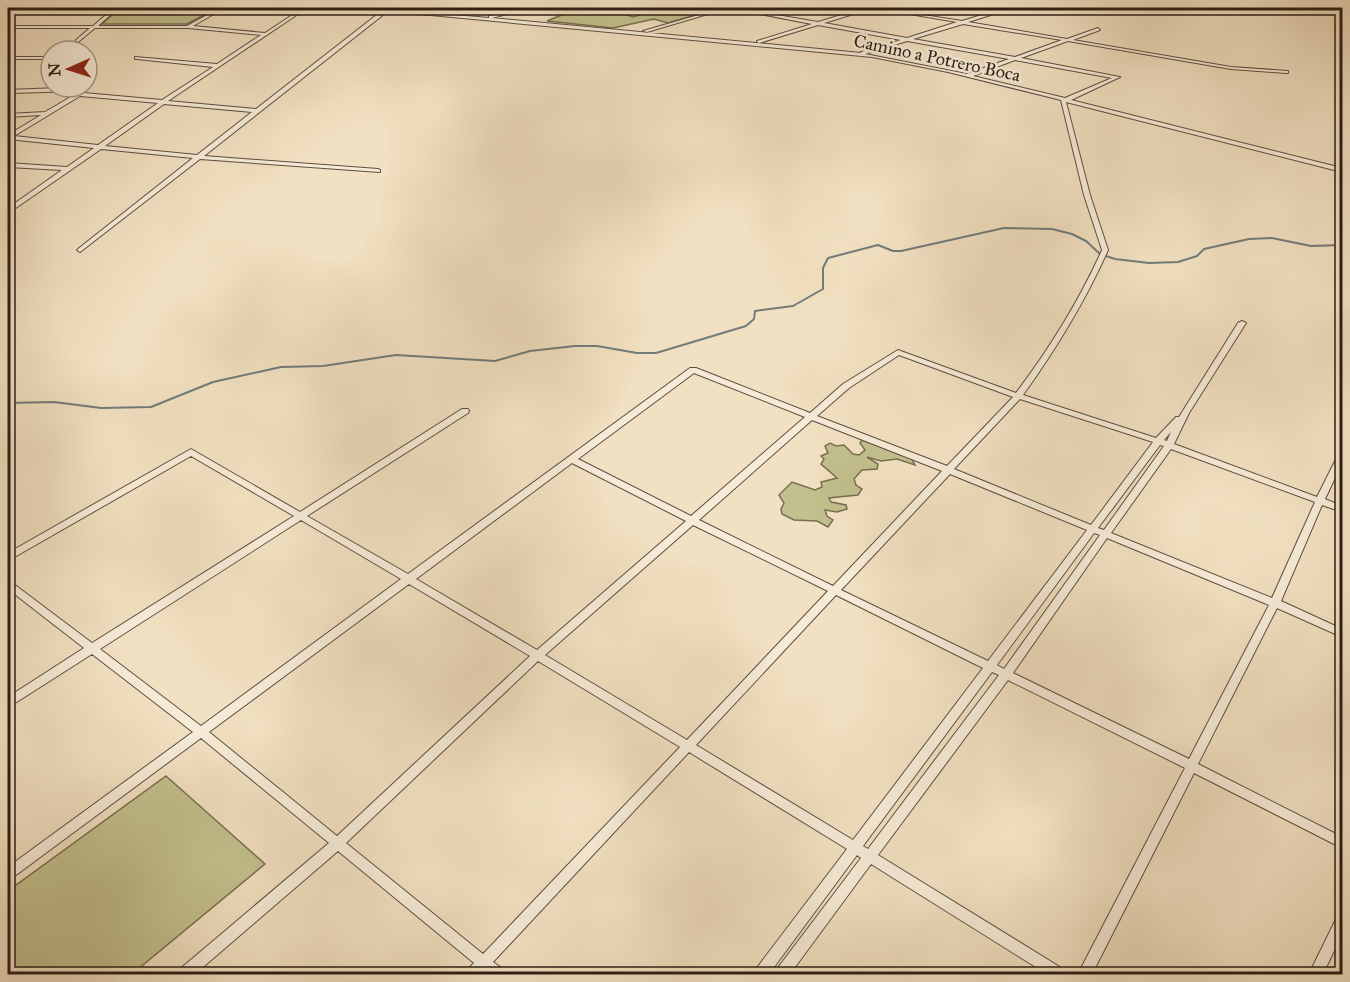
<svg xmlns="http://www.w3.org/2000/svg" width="1350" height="982" font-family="'IM FELL Great Primer',serif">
  <rect width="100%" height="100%" fill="#f1e0c1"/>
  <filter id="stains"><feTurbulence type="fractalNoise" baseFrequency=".00333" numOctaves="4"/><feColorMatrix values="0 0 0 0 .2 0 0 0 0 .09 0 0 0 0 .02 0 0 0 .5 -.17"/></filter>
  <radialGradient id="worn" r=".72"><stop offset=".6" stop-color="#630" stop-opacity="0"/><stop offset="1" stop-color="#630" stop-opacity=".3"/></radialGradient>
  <!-- green -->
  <path fill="#c2c08d" stroke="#786f51" stroke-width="1.5" d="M120,8H217L187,24H102Z
    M571,8H605L633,17L655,11L641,8H692L680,9L689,11L687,12L702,13L668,23L654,19L613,28L547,21L566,13Z
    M862,440L911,458L915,465L897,459L881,461L867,457L878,464L877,469L862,470L854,479L856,485L862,489L858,495L829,498L831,502L846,505L847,509L837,512L825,510L827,516L833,520L828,527L817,521L794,520L782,514L781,509L784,503L779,495L792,482L815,490L822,487L821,482L837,478L821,464L824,459L821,456L828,453L825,446L830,443L836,446L844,445L853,454L859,455L865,450L860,443Z
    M166,776L265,864L132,974H8V891Z"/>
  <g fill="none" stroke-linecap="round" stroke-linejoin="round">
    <!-- stream -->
    <path stroke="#717c79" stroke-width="2" d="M8,403L54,402L101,408L151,407L213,382L281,367L323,366L396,355L495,361L530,351L575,346H597L637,353H656L746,326L754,319L755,311L793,306L823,289V268L828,258L878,245L893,251H901L1004,228L1052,229L1072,234L1086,241L1100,254L1115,259L1149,263L1178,262L1197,256L1204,249L1249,239L1272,238L1311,246L1342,245"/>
    <!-- street casing -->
    <g stroke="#5e4e40" stroke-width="2">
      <path id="street" d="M114,8H118L98,26H187L220,8H224L193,26L265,33L303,8H307L168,101L256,109L383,10L372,9V8L489,18V16L521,8H526V9L492,18L861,53V52L901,40L818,25L759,43L757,42V41L812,24L729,8H736L818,22L865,8H870V9L824,23L907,38L957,22L880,9L878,8L962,21L1005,8H1010V9L968,22L1067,39L1098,28L1100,30L1073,40L1231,67L1288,71V73H1286L1231,69L1068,41L1021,58L1120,77L1071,100L1342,168V172L1066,102L1090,195L1108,250C1085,302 1056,349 1023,395L1156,438L1176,417H1179L1238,323L1242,321L1246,323L1189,413L1174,444L1317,497L1338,455L1342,453V463L1325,499L1342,506V512L1322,505L1281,601L1342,629V637L1277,608L1198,764L1342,837V848L1194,773L1092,974H1078L1185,768L1008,680L878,855L1063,969L1065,974H1047L871,864L790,974H775L777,969L861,858L857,855L769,974H754L756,969L847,849L689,752L493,962L503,969L505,974H488L484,971L482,974H466L468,969L474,963L338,851L195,974H178L180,969L329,843L201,738L12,878L8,879V867L193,732L92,654L12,705L8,706V697L84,648L8,589V581L11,582L92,643L294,516L191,456L11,559L8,560V553L191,449L300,512L462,409H468L469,411L468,413L307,516L408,574L690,368H696L810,413L843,384L898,350L1016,393C1050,348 1079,301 1102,250L1084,195L1061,100L948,72L872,57L388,11L204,156L378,169L380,170V172L200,159L80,252L77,250L78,249L193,158L101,149L10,212L8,213V208L62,170L8,167V163L67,167L94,148L8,139V135L41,115L8,117V114L45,112L81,91L8,93V90L84,87L87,89L83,91L84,93L162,100L213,67L137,59H135V57L217,64L261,35L188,28H95L78,42L76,41V40L90,28H8V26H93ZM963,24L1062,40L1015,57L913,39ZM907,41L1009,59L967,74L865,54ZM1015,60L1112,78L1065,98L973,76ZM80,96L158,103L98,145L14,136ZM164,104L252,112L197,155L105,146ZM899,355L1013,397L947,466L817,416L849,388ZM694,373L805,417L691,516L578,459ZM1020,399L1153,442L1091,525L954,469ZM812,420L942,471L833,586L699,520ZM1171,432L1167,441L1164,440ZM1160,445L1164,446L1104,530L1098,528ZM1171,449L1315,502L1272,598L1111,533ZM572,463L686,521L537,650L416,579ZM950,474L1087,530L988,661L841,590ZM301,520L401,579L201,726L100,649ZM693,525L828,591L687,740L545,655ZM1094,533L1100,535L1004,669L997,665ZM1107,538L1269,605L1189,759L1013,673ZM409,584L530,656L337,836L209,732ZM836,595L983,668L853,840L696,745ZM538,661L680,747L483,954L346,843ZM992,672L999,675L868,849L863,846Z
        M723,8H728L647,32L643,31Z
        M8,57H45L47,58L45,59H8Z
        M1342,915V934L1323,974H1309L1337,917Z"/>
    </g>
    <!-- street -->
    <use href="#street" fill="#f6ebd7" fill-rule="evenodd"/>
  </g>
  <g text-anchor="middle" stroke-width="5" stroke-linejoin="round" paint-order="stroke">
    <!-- far-street labels -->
    <g font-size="18" fill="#2d1e15" stroke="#f6ebd7">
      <text transform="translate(937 58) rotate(12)" y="6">Camino a Potrero Boca</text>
    </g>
  </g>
  <!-- margin -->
  <rect width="1350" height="982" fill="none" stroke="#f1e0c1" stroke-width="30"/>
  <rect x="9" y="9" width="1332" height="964" fill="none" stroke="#2d1e15" stroke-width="3"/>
  <rect x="15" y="15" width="1320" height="952" fill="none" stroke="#2d1e15" stroke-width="1.5"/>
  <!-- north arrow -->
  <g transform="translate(69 69) rotate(267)"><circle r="28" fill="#f6ebd7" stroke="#a69989" stroke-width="1.5"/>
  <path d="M0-4.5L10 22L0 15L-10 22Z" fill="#8f2418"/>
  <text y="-9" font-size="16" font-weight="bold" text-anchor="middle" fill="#2d1e15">N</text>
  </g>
  <rect width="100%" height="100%" filter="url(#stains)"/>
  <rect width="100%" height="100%" fill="url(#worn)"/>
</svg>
